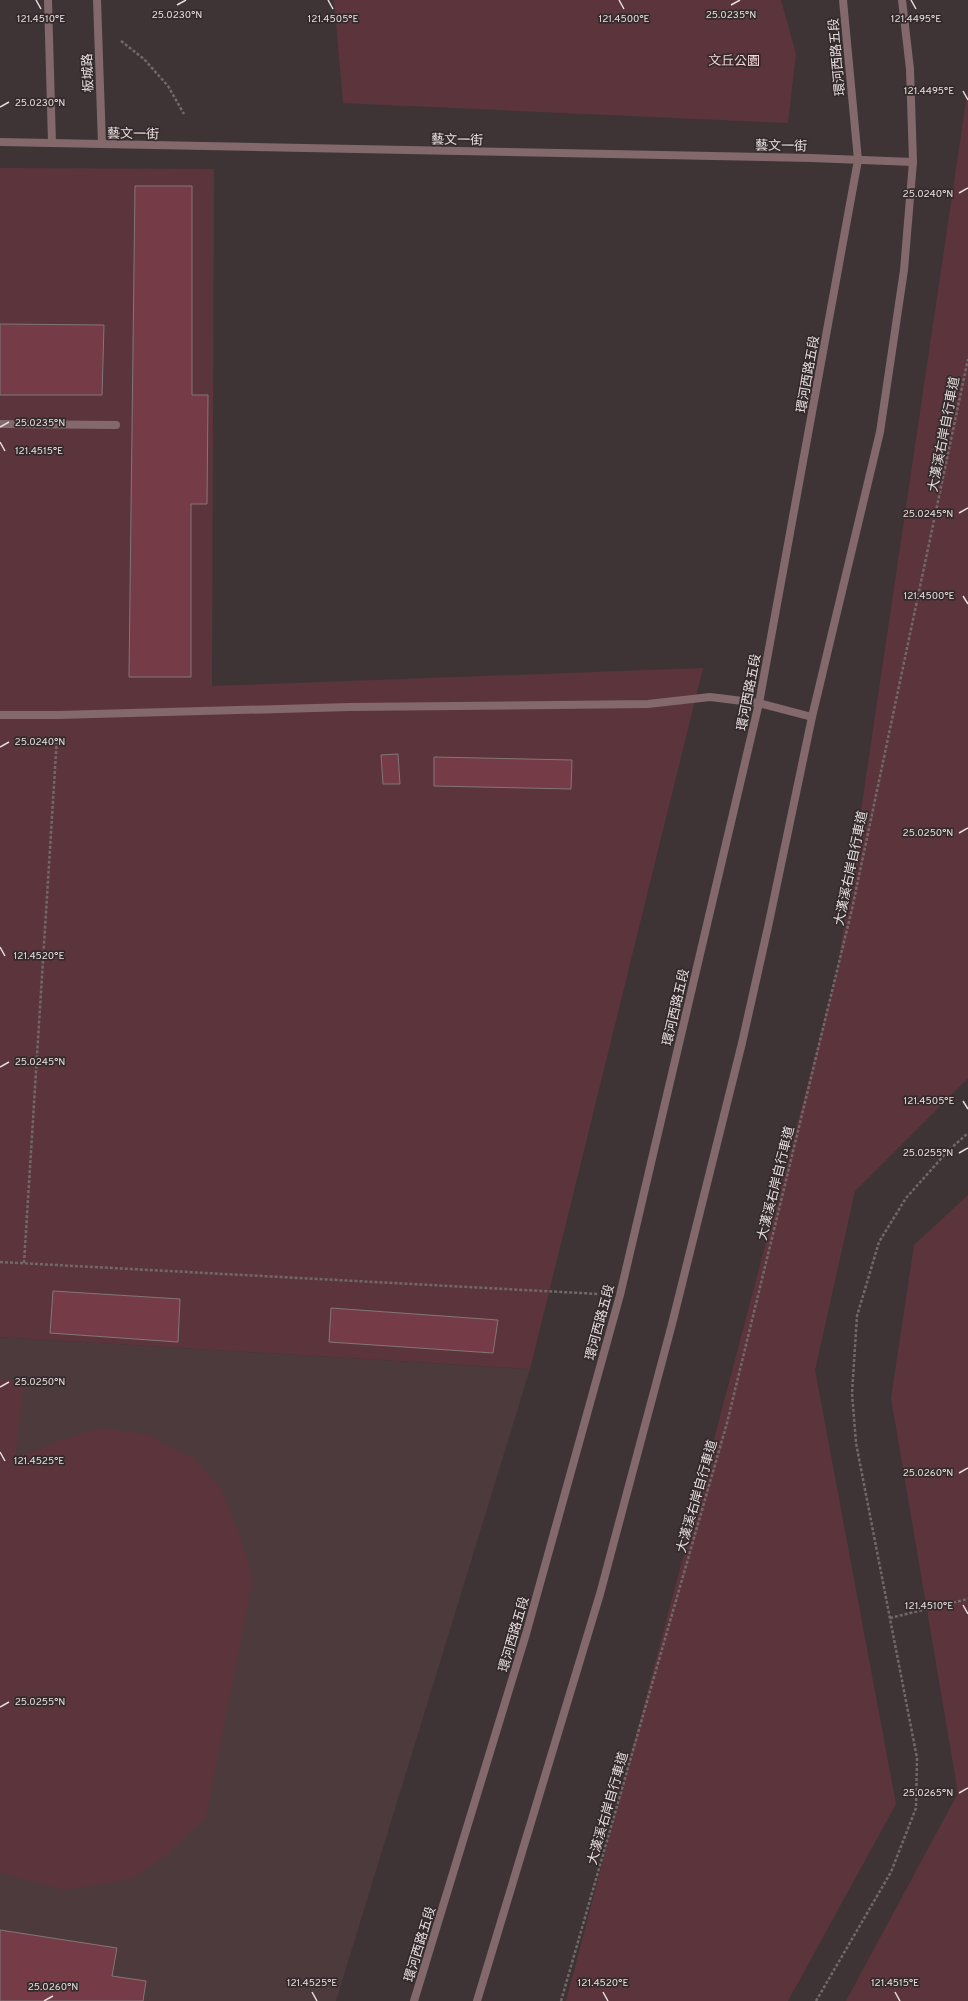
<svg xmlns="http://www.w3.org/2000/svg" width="968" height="2001" font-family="Overpass,'Noto Sans TC',sans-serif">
  <rect width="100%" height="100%" fill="#3e3435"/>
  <!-- built -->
  <path fill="#4c3a3d" d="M0,1337L530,1369L336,2001H0Z"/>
  <!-- green -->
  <path fill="#5c353c" d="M334,0H781L796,54L788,123L343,103Z
    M968,88V1078L855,1191L815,1370L896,1804L788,2001H566L837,973Z
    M0,168L214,169L212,686L703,668L530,1369L0,1337Z
    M968,1195V2001H846L958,1793L891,1398L914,1245Z
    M0,1379L24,1381L15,1460L53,1443L99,1428L147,1434L193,1458L222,1490L239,1534L253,1579L206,1817L168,1853L132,1879L66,1890L0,1873Z"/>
  <!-- building -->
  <path fill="#753c48" stroke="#827678" d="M135,186H192V395H208L207,504H191V677H129Z
    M0,324L104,325L102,395H0Z
    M398,754L400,784H383L381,755Z
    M434,757L572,760L571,789L434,786Z
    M53,1291L180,1299L178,1342L50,1333Z
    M331,1308L498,1320L493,1353L329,1342Z
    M0,1930L117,1948L112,1976L146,1981L143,2001H0Z"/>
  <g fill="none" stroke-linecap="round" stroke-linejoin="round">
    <!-- path -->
    <path stroke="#716869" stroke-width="2.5" stroke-dasharray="3 2" stroke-linecap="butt" d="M121,41L144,59L168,86L184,114
      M0,1262L599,1294
      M24,1263L57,737
      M890,1618L968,1599
      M561,2001L727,1423L852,909L968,359
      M816,2001L891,1872L916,1808L917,1758L856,1443L852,1393L857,1316L879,1242L906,1198L948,1151L968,1133"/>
    <!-- service -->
    <path stroke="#83686c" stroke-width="8" d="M0,424L116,425
      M0,715H58L350,707L648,704L710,697L759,703L812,717"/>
    <!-- minor -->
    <path stroke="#83686c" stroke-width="8" d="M0,142L811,158L913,162"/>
    <!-- tertiary -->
    <path stroke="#83686c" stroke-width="8" d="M48,0L52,143
      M97,0L102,144
      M414,2001L526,1634L620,1295L759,703L858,160L843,0
      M477,2001L600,1594L672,1324L742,1043L768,927L812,717L880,432L904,270L913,162L910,69L902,0"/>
  </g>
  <!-- ticks -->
  <path fill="none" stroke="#e5dedf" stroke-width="1.5" d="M36,0L41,9M328,0L333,9M619,0L624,9M911,0L916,9M177,5L186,0M731,5L740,0M963,91L968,100M0,107L9,102M959,193L968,188M0,427L9,422M0,442L5,451M959,513L968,508M963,596L968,604M0,747L9,742M959,833L968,828M0,947L5,956M0,1067L9,1062M963,1101L968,1109M959,1153L968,1148M0,1387L9,1382M0,1452L5,1461M959,1473L968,1468M963,1605L968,1614M0,1707L9,1702M959,1793L968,1788M312,1992L317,2001M603,1992L608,2001M895,1992L900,2001M44,2001L53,1996"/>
  <g text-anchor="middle" stroke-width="3.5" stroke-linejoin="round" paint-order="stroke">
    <!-- street labels -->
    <g font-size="13" fill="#e5dedf" stroke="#342a2b">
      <text transform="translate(836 57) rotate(-95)" y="5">環河西路五段</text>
      <text transform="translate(87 73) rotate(-92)" y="5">板城路</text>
      <text transform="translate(133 133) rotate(1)" y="5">藝文一街</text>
      <text transform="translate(457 139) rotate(1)" y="5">藝文一街</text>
      <text transform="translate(781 145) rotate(1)" y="5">藝文一街</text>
      <text transform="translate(807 374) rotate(-80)" y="5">環河西路五段</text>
      <text transform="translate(943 434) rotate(-79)" y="5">大漢溪右岸自行車道</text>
      <text transform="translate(748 692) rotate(-79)" y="5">環河西路五段</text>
      <text transform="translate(850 868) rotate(-78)" y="5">大漢溪右岸自行車道</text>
      <text transform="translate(675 1007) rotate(-77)" y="5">環河西路五段</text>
      <text transform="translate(775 1183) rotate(-76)" y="5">大漢溪右岸自行車道</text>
      <text transform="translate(599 1322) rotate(-75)" y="5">環河西路五段</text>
      <text transform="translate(696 1496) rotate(-74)" y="5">大漢溪右岸自行車道</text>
      <text transform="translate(513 1634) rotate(-74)" y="5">環河西路五段</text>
      <text transform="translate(607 1808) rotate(-74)" y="5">大漢溪右岸自行車道</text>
      <text transform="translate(419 1944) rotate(-73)" y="5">環河西路五段</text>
    </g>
    <!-- park labels -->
    <g font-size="13" fill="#f8d2d7" stroke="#342a2b">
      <text x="734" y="65">文丘公園</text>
    </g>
  </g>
  <g font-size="10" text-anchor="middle" fill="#e5dedf" stroke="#342a2b" stroke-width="3.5" stroke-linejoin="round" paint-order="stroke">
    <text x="177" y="18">25.0230°N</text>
    <text x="731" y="18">25.0235°N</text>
    <text x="916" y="22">121.4495°E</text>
    <text x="41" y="22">121.4510°E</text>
    <text x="333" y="22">121.4505°E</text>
    <text x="624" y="22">121.4500°E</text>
    <text x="929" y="94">121.4495°E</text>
    <text x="40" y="106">25.0230°N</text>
    <text x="928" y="197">25.0240°N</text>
    <text x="40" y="426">25.0235°N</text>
    <text x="39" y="454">121.4515°E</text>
    <text x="928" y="517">25.0245°N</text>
    <text x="929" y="599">121.4500°E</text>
    <text x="40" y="745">25.0240°N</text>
    <text x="928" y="836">25.0250°N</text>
    <text x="39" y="959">121.4520°E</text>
    <text x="40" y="1065">25.0245°N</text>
    <text x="929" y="1104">121.4505°E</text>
    <text x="928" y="1156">25.0255°N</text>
    <text x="40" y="1385">25.0250°N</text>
    <text x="39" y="1464">121.4525°E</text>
    <text x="928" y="1476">25.0260°N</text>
    <text x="929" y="1609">121.4510°E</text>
    <text x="40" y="1705">25.0255°N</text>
    <text x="928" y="1796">25.0265°N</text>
    <text x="312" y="1986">121.4525°E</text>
    <text x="603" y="1986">121.4520°E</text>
    <text x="895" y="1986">121.4515°E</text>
    <text x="53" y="1990">25.0260°N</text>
  </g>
</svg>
